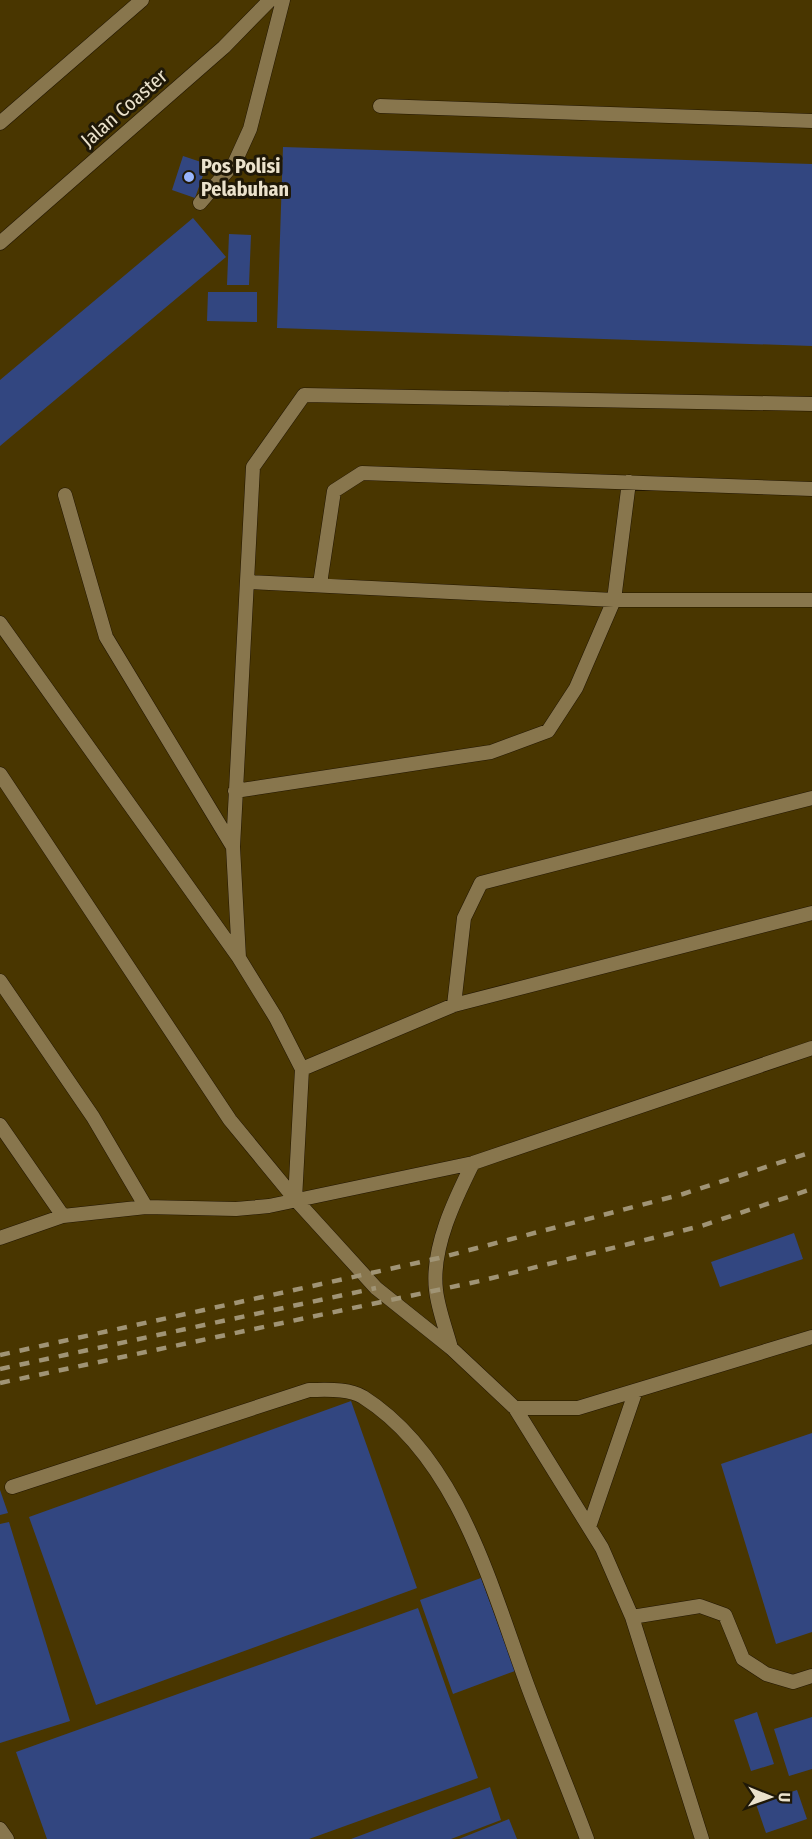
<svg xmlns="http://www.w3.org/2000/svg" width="812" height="1839" font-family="'Fira Sans Condensed',sans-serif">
  <rect width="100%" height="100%" fill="#3e2e02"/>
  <!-- built -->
  <path fill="#493600" d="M0,0H812V1839H0Z"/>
  <!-- building -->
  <path fill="#324680" d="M283,147L812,164V346L277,328Z
    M183,156L207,164L195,198L172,190Z
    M193,218L226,257L0,446V380Z
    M229,234L251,235L249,285H227Z
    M208,292H257V322L207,321Z
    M794,1233L803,1259L720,1287L711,1262Z
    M351,1401L417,1588L96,1705L29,1517Z
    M812,1433V1632L776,1644L721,1464Z
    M0,1490L8,1513L0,1515Z
    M9,1522L70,1721L0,1743V1524Z
    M481,1578L515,1671L453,1694L420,1600Z
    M418,1608L478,1778L309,1839H47L16,1752Z
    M757,1712L774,1764L751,1771L734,1720Z
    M812,1717V1769L789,1776L774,1729Z
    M490,1787L501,1820L451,1839H351Z
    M797,1790L807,1819L766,1833L756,1804Z
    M509,1819L517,1839H459Z"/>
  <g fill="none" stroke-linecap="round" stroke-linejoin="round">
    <!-- service casing -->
    <g stroke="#221600" stroke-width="15">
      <path id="service" d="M380,106L812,121
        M0,123L142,0
        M200,203L235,162L250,129L283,0
        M0,243L224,47L270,0
        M65,495L106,637L233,847
        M249,582L614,600H812
        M320,584L334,491L362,473L812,489
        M0,623L239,958
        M0,774L230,1120L295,1199L376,1288L451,1348L515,1408H578L812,1337
        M235,791L491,752L548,731L576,688L614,600L629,482
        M0,981L93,1117L146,1207L236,1209L269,1206L473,1163L812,1048
        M454,1005L464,918L481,883L812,798
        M302,1069L454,1005L812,913
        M0,1125L63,1216
        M295,1199L302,1069L276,1018L239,958L233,847L253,467L304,395L812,404
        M0,1238L63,1216L146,1207
        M451,1348C446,1329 438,1309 436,1290C431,1248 455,1199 473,1163
        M515,1408L602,1548L632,1617L702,1839
        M12,1487L309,1390C326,1390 348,1388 363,1397C459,1458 491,1587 528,1687C547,1738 568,1788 587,1839
        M589,1527L635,1393
        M632,1617L700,1606L725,1615L743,1659L766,1674L793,1682L812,1676
        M0,1829L7,1839"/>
    </g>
    <!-- service -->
    <use href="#service" stroke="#88764d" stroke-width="14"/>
    <!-- rail -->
    <path stroke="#a09475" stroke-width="4.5" stroke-dasharray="10 10" stroke-linecap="butt" d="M0,1355L439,1258L683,1194L812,1152
      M0,1369L376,1288
      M0,1383L480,1281L701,1226L812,1189"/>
  </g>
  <!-- markers -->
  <circle fill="#99b5fd" stroke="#1f1807" stroke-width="2" cx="189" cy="177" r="6"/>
  <g text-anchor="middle" stroke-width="6" stroke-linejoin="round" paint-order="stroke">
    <!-- street labels -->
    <g font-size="20" fill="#ebe2cc" stroke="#1f1807">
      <text transform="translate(124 108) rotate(-41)" y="7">Jalan Coaster</text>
    </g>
    <!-- poi labels -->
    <g font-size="20" font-weight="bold" fill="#ebe2cc" stroke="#1f1807" text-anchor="start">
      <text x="201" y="173">Pos Polisi<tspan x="201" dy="23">Pelabuhan</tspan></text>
    </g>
  </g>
  <!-- north arrow -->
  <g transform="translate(770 1797) rotate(91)" stroke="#1f1807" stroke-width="4.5" paint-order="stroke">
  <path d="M0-4.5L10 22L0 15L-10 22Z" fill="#ebe2cc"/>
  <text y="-9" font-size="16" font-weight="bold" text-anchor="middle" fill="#ebe2cc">U</text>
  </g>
</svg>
